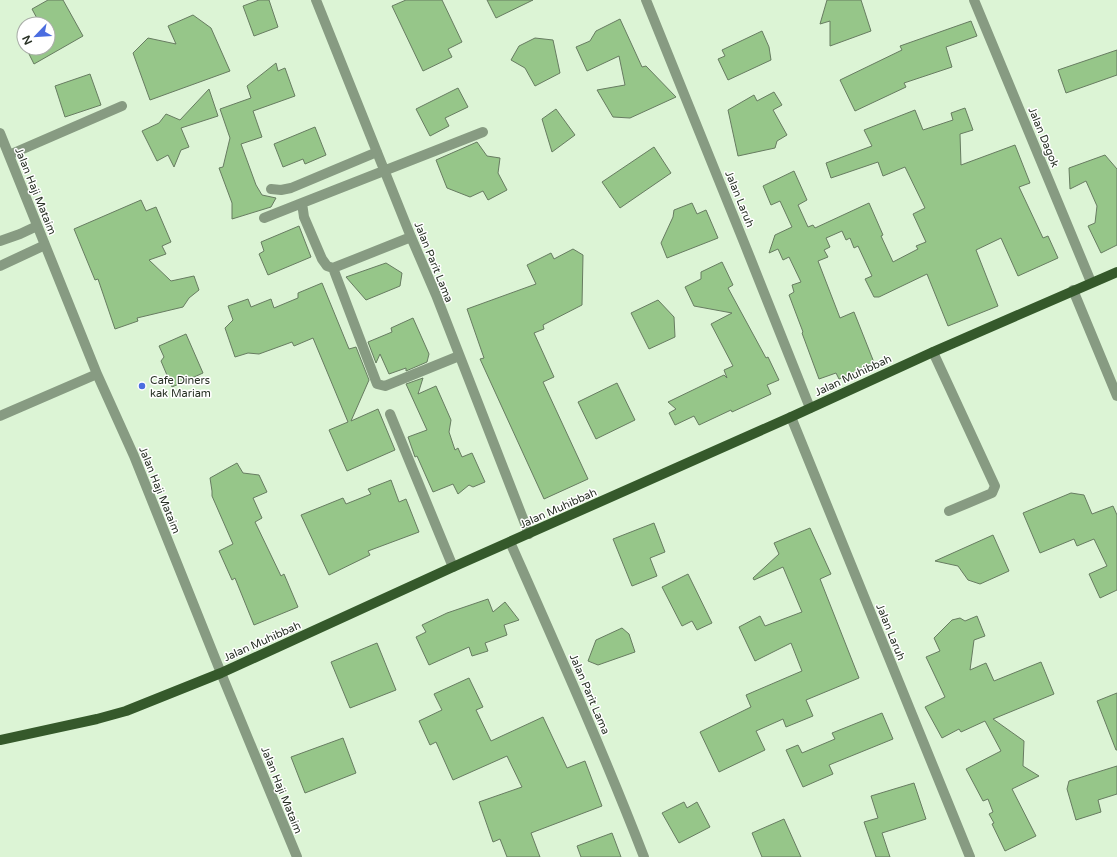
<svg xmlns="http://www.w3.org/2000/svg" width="1117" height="857" font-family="'Varela Round',sans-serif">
  <rect width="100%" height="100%" fill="#dcf4d5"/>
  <!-- building -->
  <path fill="#96c689" stroke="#677c61" d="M48,0H63L83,36L34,64L26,48H48V24H40L32,9Z
    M259,0H269L278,27L254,36L243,6Z
    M406,0H442L462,42L448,49L452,57L423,71L392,6Z
    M487,0H533L496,18Z
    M827,0H861L871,31L830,46V21L820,24Z
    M193,15L211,28L230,71L150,100L133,53L148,38L176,44L168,26Z
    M620,19L642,67L646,66L676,97L630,118L613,117L597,90L625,85L619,56L587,71L576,47L590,41L596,31Z
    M971,21L977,36L946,47L952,67L904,83L906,87L855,111L840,80L902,50L900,46Z
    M762,31L769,47L771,60L728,80L718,59L725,56L722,50Z
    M535,38L553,40L560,73L535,86L525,68L511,60L519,46Z
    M1117,50V75L1066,93L1058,70Z
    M276,63L278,71L285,68L295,96L253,111L262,137L241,144L256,185L262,195L276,198L271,207L232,219V203L219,168L223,167L230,138L220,109L251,98L247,86Z
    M90,74L101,105L65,117L55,86Z
    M458,88L468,107L445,118L449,126L430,136L416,109Z
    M209,89L218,116L181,128L189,147L181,150L174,167L168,155L157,161L142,131L159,123L166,114L180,120Z
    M774,92L782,105L773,110L787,135L777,141L775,148L738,156L728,110L754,95L757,101Z
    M965,108L973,130L960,134L961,165L1015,145L1030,183L1019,187L1043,238L1048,236L1058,258L1018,276L1001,238L976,250L998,306L948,326L927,274L879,297H874L865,279L872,276L858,246L854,248L850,238L846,240L842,231L826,238L830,247L824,250L828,257L818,261L840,318L854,312L875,365L839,379L836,373L819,379L802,333L803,332L789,295L794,292L792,285L801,282L789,257L783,260L778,249L769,253L775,235L792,227L780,201L771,205L763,186L794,171L807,200L798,205L808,227L813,225L815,228L869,203L883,235L881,236L893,262L918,249L916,246L926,242L913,214L925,208L905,167L883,176L878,162L831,178L826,163L872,146L864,130L915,110L923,130L953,120L951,113Z
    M556,109L575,135L552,152L542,119Z
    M315,127L326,155L305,164L303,159L283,167L274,144Z
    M477,142L487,156L500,158L498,173L507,190L488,200L483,191L470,197L447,188L436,160Z
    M654,147L671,173L620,208L602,182Z
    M1105,155L1117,169V245L1101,253L1088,226L1095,223L1097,206L1086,181L1070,189L1069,168Z
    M141,200L146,211L156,207L171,242L162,246L166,254L149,260L171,281L194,276L199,290L189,298L183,307L137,318L138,321L115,329L98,279L95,280L74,229Z
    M692,203L697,214L706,210L718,238L667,258L661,243L673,217L674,210Z
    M299,226L311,257L268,275L259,254L264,251L261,242Z
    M573,249L583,255L582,305L543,325L544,329L534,333L554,377L543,382L588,479L544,499L480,359L484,358L467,309L536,284L527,265L551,253L554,259Z
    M722,262L733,285L728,288L766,358L768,357L779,380L767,385L771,394L732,412L731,410L699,425L694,416L675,425L669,413L676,409L668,402L724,375L727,378L724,370L733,366L711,324L732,313L694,306L685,287L701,279V272Z
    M386,263L402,273L400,286L366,300L346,277Z
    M322,283L349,349L356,347L369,380L351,421L378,409L395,450L347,471L329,430L348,422L313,338L294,346L292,342L259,354L248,353L235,357L225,328L233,320L228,306L248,299L251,307L271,299L274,308L298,298V293Z
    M658,300L674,317L675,337L649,349L631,313Z
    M413,318L429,354L427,362L406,371V368L389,374L380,354L376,363L368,342L392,332L391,328Z
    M186,334L203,373L172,387L161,361L164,357L159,346Z
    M423,378L418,394L436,386L451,420L449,432L455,450L458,448L462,457L472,453L485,482L473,487L469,485L458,494L453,484L433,492L417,456L415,457L408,437L427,430L406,384Z
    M617,383L635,420L596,439L578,402Z
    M237,463L243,473L259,475L267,492L253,498L262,518L255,522L281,576L284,574L298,607L254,625L235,578L232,580L219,551L233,544L212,496V491L210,478Z
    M391,480L399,502L406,499L419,532L368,551L370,555L329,575L301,515L343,498L346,504L371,494L368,489Z
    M1071,493L1084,495L1092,514L1113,506L1117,515V590L1100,598L1089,574L1107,566L1094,539L1077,546L1074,539L1040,553L1023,513Z
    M654,523L665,552L650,558L657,576L632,586L613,539Z
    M810,528L831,574L820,579L859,678L806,700L813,716L786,727L783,719L756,731L765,750L719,772L700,732L751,707L746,695L802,671L791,643L755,661L739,627L760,616L765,626L802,612L783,567L754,580L753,578L779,554L774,543Z
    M993,535L1009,571L980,584L968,580L958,566L935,561Z
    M688,574L712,623L697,630L692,621L682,626L662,587Z
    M488,599L493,612L505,602L519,620L504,625L507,635L485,643L488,651L472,656L469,647L429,665L416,637L426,632L422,625L447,613Z
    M977,616L985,636L974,640L970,670L986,663L994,681L1041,662L1054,694L993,719L1024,741L1023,766L1039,776L1012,789L1036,836L1005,851L992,824L994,823L989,814L993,812L988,799L983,801L966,769L1001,751L985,721L961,732L959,729L942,738L925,707L945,697L926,657L940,651L934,638L952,620L960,618L965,621Z
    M622,628L629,634L635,652L598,665L588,661L596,640Z
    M377,643L396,690L350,708L331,662Z
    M469,678L483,707L476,710L491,741L543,717L567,768L585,761L602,806L531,833L540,857H507L500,839L493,842L479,802L522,787L507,756L453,780L436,742L430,745L419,721L442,710L434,694Z
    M1117,693V750H1116L1097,701Z
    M882,713L893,739L829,765L833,774L803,787L786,750L798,745L802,753L835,739L832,733Z
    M343,738L356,773L305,793L291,757Z
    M1117,766V794L1098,800L1101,812L1076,820L1067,789L1069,781Z
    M914,783L926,819L882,833L890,857H876L864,822L878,818L871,796Z
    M684,802L687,808L697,802L710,827L679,843L662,813Z
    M784,819L801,857H762L752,833Z
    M612,833L621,857H581L577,846Z"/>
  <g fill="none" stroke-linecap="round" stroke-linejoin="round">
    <!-- minor -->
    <path stroke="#879b82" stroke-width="10" d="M316,0L411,237L436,295L529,534
      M646,0L745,245L810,408
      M974,0L1091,282
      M0,133L97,374L134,456L221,673L297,857
      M9,155L122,106
      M271,189L281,190L291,188L377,152
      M264,218L302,203
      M411,237L333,268L377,384L385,386L459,356
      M0,241L20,234L37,226
      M0,266L45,245
      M333,268L327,266L322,259L304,217L302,203L483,132
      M1073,290L1117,396
      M933,352L995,486L992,493L949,511
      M390,414L453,567
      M0,416L97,374
      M791,417L970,857
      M510,542C556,646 603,751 644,857"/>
    <!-- major -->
    <path stroke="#35592b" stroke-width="10" d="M0,740L97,719L126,711L221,673L453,567L791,417L933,352L1117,272"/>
  </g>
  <!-- markers -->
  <circle fill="#4b6de0" stroke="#fff" stroke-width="1.5" cx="142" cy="386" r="4"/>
  <g text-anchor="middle" stroke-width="3" stroke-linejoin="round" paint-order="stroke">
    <!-- street labels -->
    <g font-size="11" fill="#283125" stroke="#fff">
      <text transform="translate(1044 137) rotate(68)" y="4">Jalan Dagok</text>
      <text transform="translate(36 191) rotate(68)" y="4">Jalan Haji Mataim</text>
      <text transform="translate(740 199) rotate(68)" y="4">Jalan Laruh</text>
      <text transform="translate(434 262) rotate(68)" y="4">Jalan Parit Lama</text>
      <text transform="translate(853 375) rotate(-25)" y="4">Jalan Muhibbah</text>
      <text transform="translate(160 490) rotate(68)" y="4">Jalan Haji Mataim</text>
      <text transform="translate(558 508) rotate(-24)" y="4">Jalan Muhibbah</text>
      <text transform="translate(891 632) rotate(68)" y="4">Jalan Laruh</text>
      <text transform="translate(262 641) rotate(-24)" y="4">Jalan Muhibbah</text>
      <text transform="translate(590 694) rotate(67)" y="4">Jalan Parit Lama</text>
      <text transform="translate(282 790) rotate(68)" y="4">Jalan Haji Mataim</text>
    </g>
    <!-- poi labels -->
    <g font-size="11" fill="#283125" stroke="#fff" text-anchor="start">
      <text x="150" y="384">Cafe Diners<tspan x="150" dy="13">kak Mariam</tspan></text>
    </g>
  </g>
  <!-- north arrow -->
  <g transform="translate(36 36) rotate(245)"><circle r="19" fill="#ffffff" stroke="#a9ada8"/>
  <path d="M0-3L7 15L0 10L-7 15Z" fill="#4b6de0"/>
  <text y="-6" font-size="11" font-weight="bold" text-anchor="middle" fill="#283125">N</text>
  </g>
</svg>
